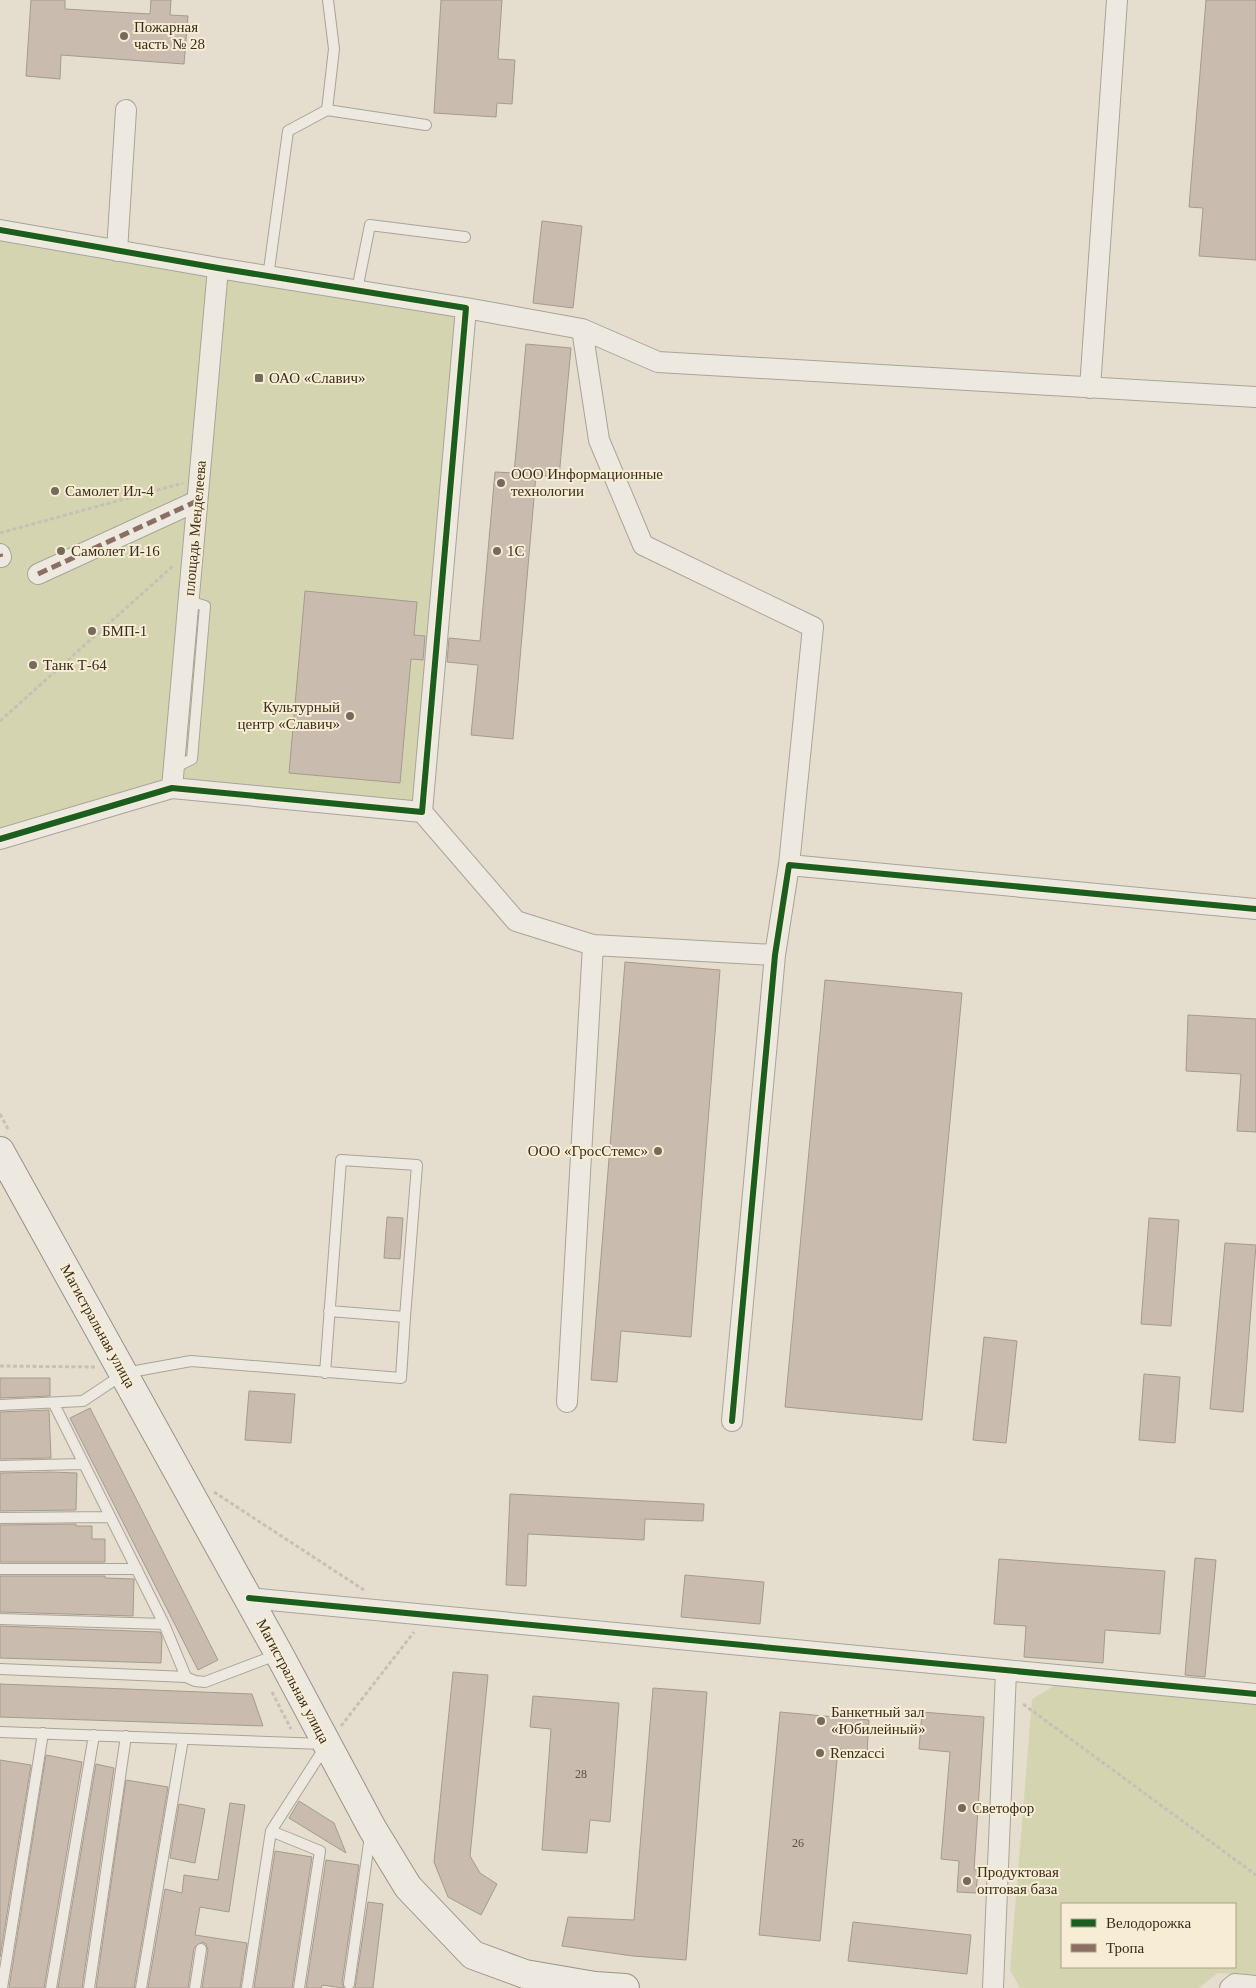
<svg xmlns="http://www.w3.org/2000/svg" width="1256" height="1988" font-family="Georgia,serif">
  <rect width="100%" height="100%" fill="#e5dece"/>
  <!-- green -->
  <path fill="#d4d5b0" fill-rule="evenodd" d="M0,234L466,308L422,812L172,788L0,839Z
    M1055,1685L1256,1705V1976L1218,1973L1199,1988H1020L1010,1970L1032,1699ZM1062,1904H1235V1967H1062Z"/>
  <!-- building -->
  <path fill="#c9bcaf" stroke="#a69a8d" d="M31,0H65V9L150,14L151,0H171L170,15L188,16L184,64L61,55L60,79L26,76Z
    M441,0H502L498,59L515,60L512,104L497,103L496,117L434,113Z
    M1206,0H1256V260L1199,256L1203,208L1189,207Z
    M542,221L582,226L573,308L533,303Z
    M526,344L571,348L559,477L536,475L513,739L471,735L478,665L447,662L449,638L480,641L495,472L514,473Z
    M305,591L417,602L414,635L425,636L423,660L411,659L400,783L289,773Z
    M625,962L720,970L691,1337L621,1331L617,1382L591,1380Z
    M825,980L962,993L922,1420L785,1407Z
    M1188,1015L1256,1019V1132L1237,1131L1241,1074L1186,1071Z
    M387,1217L403,1218L400,1259L384,1258Z
    M1149,1218L1179,1220L1171,1326L1141,1324Z
    M1225,1243L1256,1245L1243,1412L1210,1409Z
    M984,1337L1017,1341L1006,1443L973,1440Z
    M1144,1374L1180,1377L1175,1443L1139,1440Z
    M0,1378H50V1396L0,1398Z
    M249,1391L295,1394L291,1443L245,1440Z
    M90,1408L218,1660L198,1670L70,1418Z
    M49,1410L51,1458L0,1459V1412Z
    M51,1472L77,1473L76,1510L0,1511V1473Z
    M510,1494L704,1504L703,1521L645,1519L644,1540L528,1534L526,1586L506,1585Z
    M76,1524V1526H92V1539H105V1562H0V1525Z
    M1195,1558L1216,1560L1205,1677L1185,1675Z
    M999,1559L1165,1571L1160,1634L1105,1630L1103,1663L1024,1657L1026,1626L994,1624Z
    M685,1575L764,1582L760,1624L681,1617Z
    M0,1576H105V1578L134,1579L133,1616L0,1612Z
    M0,1626L160,1632L162,1637L161,1663L0,1658Z
    M453,1672L488,1675L470,1856L480,1873L497,1884L481,1915L448,1897L434,1862Z
    M0,1684L252,1694L263,1726L0,1717Z
    M653,1688L707,1692L686,1960L633,1956L562,1946L568,1917L634,1920Z
    M533,1696L619,1703L610,1822L590,1820L587,1853L542,1850L551,1729L530,1727Z
    M780,1712L869,1720L867,1752L838,1749L820,1941L759,1935Z
    M922,1712L984,1717L974,1870H978L976,1893L957,1892L959,1861L941,1859L950,1752L919,1749Z
    M46,1755L82,1762L44,1988H9Z
    M0,1760L31,1765L0,1957Z
    M96,1764L114,1768L82,1988H58Z
    M126,1780L168,1787L134,1988H96Z
    M299,1801L334,1823L346,1853L289,1818Z
    M230,1803L245,1805L229,1912L200,1907L195,1935L247,1943L240,1988H202L208,1950L206,1944L202,1942L194,1948L188,1988H148L165,1889L182,1893L184,1875L218,1880Z
    M179,1804L205,1809L195,1863L170,1858Z
    M275,1851L312,1857L292,1988H254Z
    M326,1860L359,1865L342,1983L344,1988L322,1985L321,1988H306Z
    M368,1902L383,1904L373,1988H355Z
    M853,1922L971,1935L967,1974L848,1961Z"/>
  <g fill="none" stroke-linecap="round" stroke-linejoin="round">
    <!-- lane casing -->
    <g stroke="#aaa397" stroke-width="12">
      <path id="lane" d="M327,110L426,125
        M268,277L288,131L327,110L334,49L328,0
        M357,290L370,225L465,237
        M174,768L192,759L205,606L189,601
        M325,1373L341,1160L417,1165L405,1317
        M54,1404L164,1624L186,1677L195,1681L205,1682L279,1654
        M0,1405L83,1401L125,1373L191,1361L401,1378L405,1317L329,1311
        M0,1466L83,1464
        M0,1518L110,1517
        M0,1569H137
        M0,1619L164,1624
        M0,1669L186,1677
        M0,1732L324,1744
        M271,1831L320,1851L299,1988
        M349,1984L370,1836
        M2,1988L43,1733
        M51,1988L94,1735
        M89,1988L126,1736
        M141,1988L183,1739
        M195,1988L201,1949
        M247,1988L271,1831L325,1747"/>
    </g>
    <!-- street casing -->
    <g stroke="#aaa397" stroke-width="22">
      <path id="street" d="M0,230L218,268L466,308L422,812L172,788L0,839
        M117,251L126,110
        M466,308L582,329L658,362L1256,397
        M582,329L599,440L643,545L813,627L789,865
        M1090,388L1117,0
        M0,554L1,557
        M38,574L197,501
        M172,788L218,268
        M422,812L516,921L593,945L775,955
        M567,1402L593,945
        M732,1421L775,955L789,865L1256,909
        M249,1598L1256,1694
        M993,1988L1006,1671
        M1230,1988L1235,1984L1256,1986"/>
    </g>
    <!-- secondary casing -->
    <g stroke="#9a9386" stroke-width="30">
      <path id="secondary" d="M0,1151L279,1654L372,1828L408,1887L473,1955L525,1974L595,1986L625,1988"/>
    </g>
    <!-- path -->
    <path stroke="#c6c0b7" stroke-width="3" stroke-dasharray="4 2.5" stroke-linecap="butt" d="M0,533L183,483
      M0,721L174,565
      M0,1114L9,1131
      M0,1366L97,1367
      M214,1492L364,1590
      M272,1692L291,1729
      M1023,1704L1256,1875
      M341,1726L414,1632"/>
    <!-- lane -->
    <use href="#lane" stroke="#ede9e0" stroke-width="10"/>
    <!-- street -->
    <use href="#street" stroke="#ede9e0" stroke-width="20"/>
    <!-- secondary -->
    <use href="#secondary" stroke="#ede9e0" stroke-width="28"/>
    <!-- quiet -->
    <path stroke="#8d6e63" stroke-width="5" stroke-dasharray="10 5" stroke-linecap="butt" d="M0,554L1,557
      M38,574L197,501"/>
    <!-- cycleway casing -->
    <g stroke="#f6edd4" stroke-width="9">
      <path id="cycleway" d="M0,230L218,268L466,308L422,812L172,788L0,839
        M732,1421L775,955L789,865L1256,909
        M249,1598L1256,1694"/>
    </g>
    <!-- cycleway -->
    <use href="#cycleway" stroke="#1b5e20" stroke-width="6"/>
  </g>
  <!-- markers -->
  <g fill="#766a5c" stroke="#f6edd4" stroke-width="2">
    <circle cx="124" cy="36" r="5"/>
    <rect x="254" y="373" width="10" height="10" rx="2.5"/>
    <circle cx="501" cy="483" r="5"/>
    <circle cx="55" cy="491" r="5"/>
    <circle cx="61" cy="551" r="5"/>
    <circle cx="497" cy="551" r="5"/>
    <circle cx="92" cy="631" r="5"/>
    <circle cx="33" cy="665" r="5"/>
    <circle cx="350" cy="716" r="5"/>
    <circle cx="658" cy="1151" r="5"/>
    <circle cx="821" cy="1721" r="5"/>
    <circle cx="820" cy="1753" r="5"/>
    <circle cx="962" cy="1808" r="5"/>
    <circle cx="967" cy="1881" r="5"/>
  </g>
  <g text-anchor="middle" stroke-width="4" stroke-linejoin="round" paint-order="stroke">
    <!-- number labels -->
    <g font-size="12" fill="#5e5042">
      <text x="581" y="1778">28</text>
      <text x="798" y="1847">26</text>
    </g>
    <!-- poi labels -->
    <g font-size="15" fill="#3a2c1e" stroke="#f6edd4" text-anchor="start">
      <text x="134" y="32">Пожарная<tspan x="134" dy="17">часть № 28</tspan></text>
      <text x="269" y="383">ОАО «Славич»</text>
      <text x="511" y="479">ООО Информационные<tspan x="511" dy="17">технологии</tspan></text>
      <text x="65" y="496">Самолет Ил-4</text>
      <text x="71" y="556">Самолет И-16</text>
      <text x="507" y="556">1С</text>
      <text x="102" y="636">БМП-1</text>
      <text x="43" y="670">Танк Т-64</text>
      <text x="340" y="712" text-anchor="end">Культурный<tspan x="340" dy="17">центр «Славич»</tspan></text>
      <text x="648" y="1156" text-anchor="end">ООО «ГросСтемс»</text>
      <text x="831" y="1717">Банкетный зал<tspan x="831" dy="17">«Юбилейный»</tspan></text>
      <text x="830" y="1758">Renzacci</text>
      <text x="972" y="1813">Светофор</text>
      <text x="977" y="1877">Продуктовая<tspan x="977" dy="17">оптовая база</tspan></text>
    </g>
    <!-- street labels -->
    <g font-size="15" fill="#3a2c1e" stroke="#f6edd4">
      <text transform="translate(195 528) rotate(-85)" y="5">площадь Менделеева</text>
      <text transform="translate(98 1326) rotate(61)" y="5">Магистральная улица</text>
      <text transform="translate(293 1681) rotate(62)" y="5">Магистральная улица</text>
    </g>
  </g>
  <!-- legend -->
  <rect x="1061" y="1903" width="175" height="65" fill="#f6edd4" stroke="#aba08b"/>
  <rect x="1071" y="1919" width="25" height="8" fill="#1b5e20" stroke="#aba08b"/>
  <text x="1106" y="1928" font-size="15" fill="#3a2c1e">Велодорожка</text>
  <rect x="1071" y="1944" width="25" height="8" fill="#8d6e63" stroke="#aba08b"/>
  <text x="1106" y="1953" font-size="15" fill="#3a2c1e">Тропа</text>
</svg>
